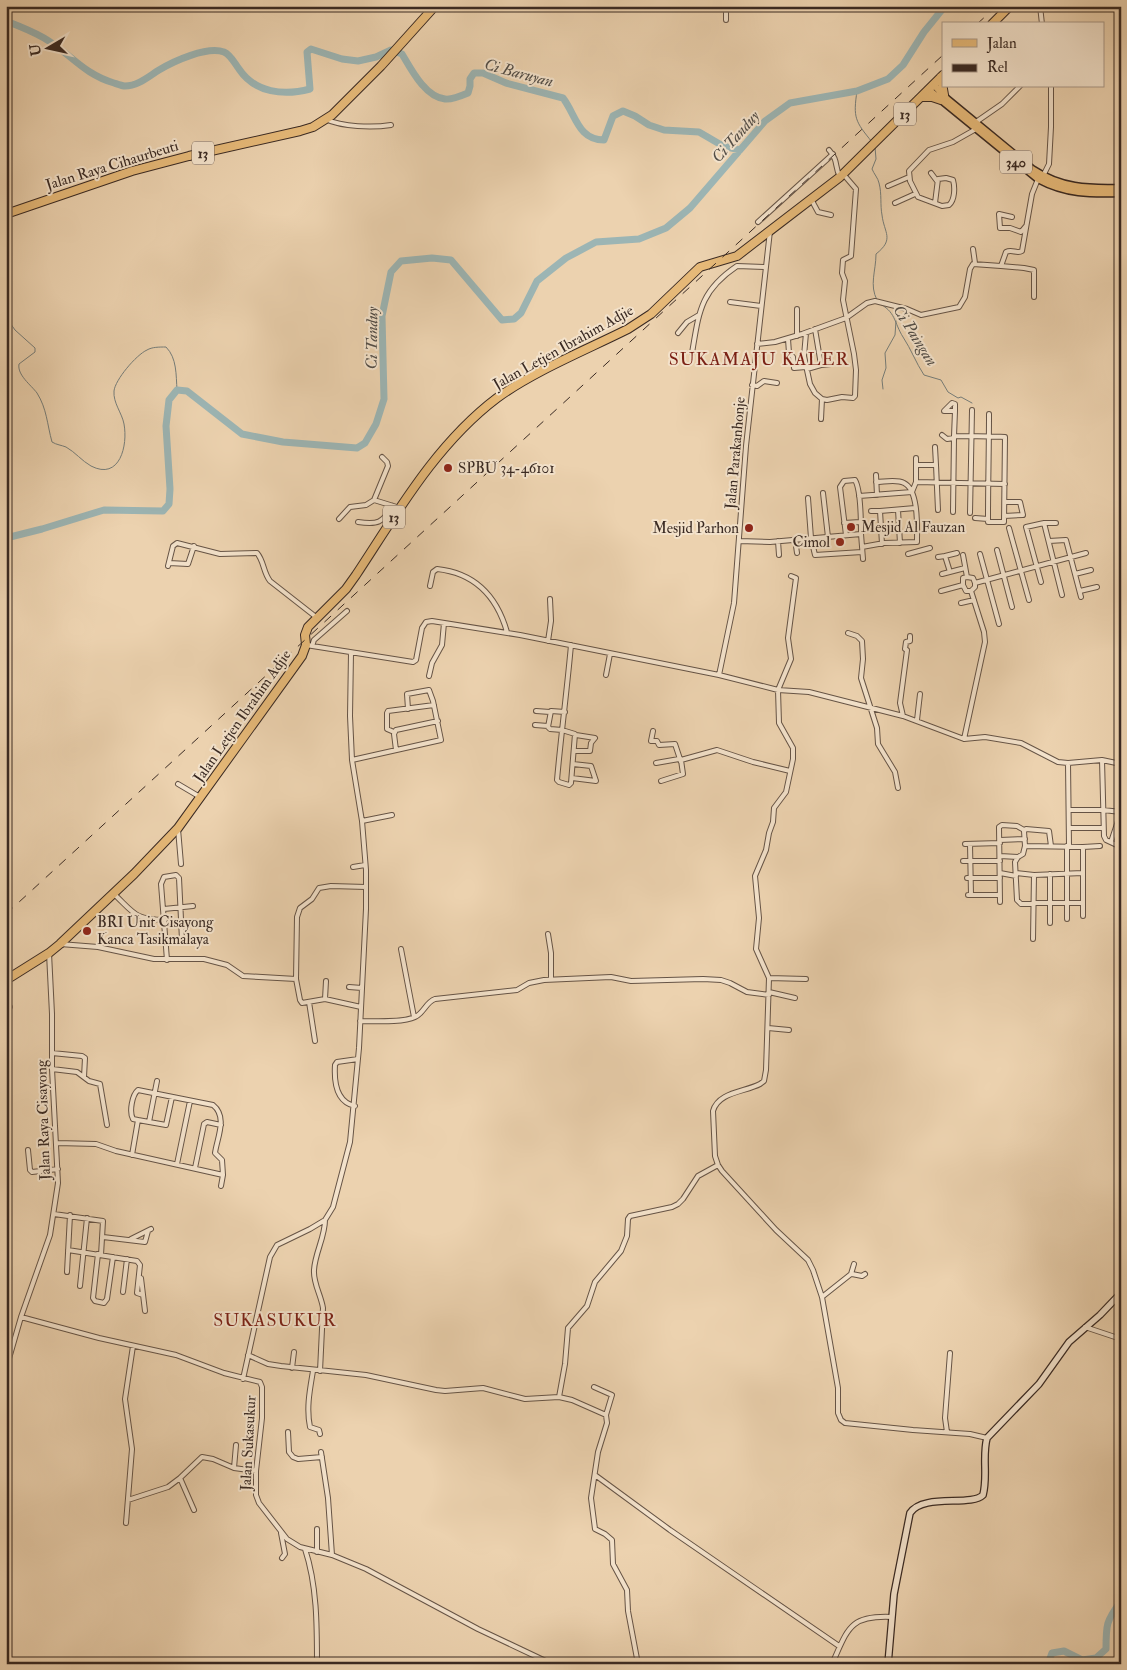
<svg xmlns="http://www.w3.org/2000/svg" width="1127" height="1670" font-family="'IM FELL Double Pica',serif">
  <rect width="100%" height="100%" fill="#ecd2af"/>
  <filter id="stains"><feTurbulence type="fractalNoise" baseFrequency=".004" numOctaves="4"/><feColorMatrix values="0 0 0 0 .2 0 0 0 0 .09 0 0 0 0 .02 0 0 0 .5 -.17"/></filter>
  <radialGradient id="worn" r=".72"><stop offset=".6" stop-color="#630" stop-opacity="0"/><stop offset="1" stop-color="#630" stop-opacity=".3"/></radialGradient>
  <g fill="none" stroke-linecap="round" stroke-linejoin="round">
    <!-- stream -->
    <path stroke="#757d7a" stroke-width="1" d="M857,91C853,118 855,121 872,142
      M875,147L876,159L872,169C874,174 878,178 879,183C882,194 880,205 882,215C884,233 895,239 876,254C876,271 869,285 877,300
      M878,303C896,311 894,323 903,337C911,349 916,363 924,375L941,380L948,392L958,398L961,397L972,403
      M6,317L15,330L35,348V352L19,364C17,375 31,385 37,393C47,409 47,424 52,442C57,445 61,445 66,447C75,452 82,461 91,466C120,481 128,445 124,424C122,413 113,403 114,391C115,380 136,355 147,350C152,347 159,347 166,347C177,358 176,375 177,390
      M883,389L882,380L886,368L885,353L895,335L896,321"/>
    <!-- river -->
    <path stroke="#9cb5b4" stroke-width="7" d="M6,21C19,26 32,31 44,38C70,53 83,74 114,83C117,84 122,86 125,86C138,86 149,76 159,70C174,61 207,46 224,52C231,55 235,64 239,69C255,93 284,96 310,89L307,52L311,49L342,59L358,61L376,57L391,50L402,54C411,69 425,97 445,99C452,100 461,96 468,93L470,86V79L474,73H483L506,83L563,98C576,115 578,140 604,140L613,116L623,111L635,116L649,125L664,130L699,132L723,146L740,150
      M6,538L42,529L104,510L163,511L169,504L170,489L166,426L169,400L177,390L187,391L242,434L283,442L357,448L365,443L376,424L384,399L382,316L391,272L401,261L432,258L451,260L502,320L514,319L521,313L537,281L566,258L596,242L639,239L666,228L690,208L765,121L790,103L857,91L888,79L903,65L924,32L945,6
      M1048,1664L1052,1653L1064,1651L1082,1660L1096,1658L1106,1649C1106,1625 1106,1621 1121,1601"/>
    <!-- street casing -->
    <g stroke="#665446" stroke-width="6">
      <path id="street" d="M1040,6L1042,24
        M726,20V6
        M325,119C343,127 372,128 391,125
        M976,122L1002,104L1020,86
        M829,150C839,161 834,166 840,177
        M931,173L937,181
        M1043,176L1049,164L1051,127V86
        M888,186L909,177
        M811,199L818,212L831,215
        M895,203L915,194
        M935,203L938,179L946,178L953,180C955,187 955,200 949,205L942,206L918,197L910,181L909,171L929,150L953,142L976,129
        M1012,217L999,214L1000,228H1010L1021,232L1026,226
        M758,222L833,154
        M973,249L975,263
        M1001,266L1024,268L1034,270V297
        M730,302L761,306
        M815,329L821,365L831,364
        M678,333L687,322L699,315
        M806,333L804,356L810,384L815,393L822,399L827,400L842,397L853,398L855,396L856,370L854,354L843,300L845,281L842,273L843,260L851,256L856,189L844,175
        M797,336V309
        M788,339L789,353L793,357L794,368L806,367
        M757,344L775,342L802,334L846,318L867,303L875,301L907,309L921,315L959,307L965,297L970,269L973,264L1001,266L1006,252C1012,249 1017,254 1022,251L1032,194L1038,179
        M692,353C699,312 700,291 737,266L765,267
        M807,369L821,365
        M752,385L757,386L764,381L777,383
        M821,419L822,399
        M942,435L947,439L954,438L953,512
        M954,436C971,436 988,436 1005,437L1004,522H988V519C988,484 989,449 989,414
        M954,436L955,411H944L952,403L955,404V411
        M916,458V482
        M916,465H936L935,447
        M936,465L938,510
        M876,475L877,495
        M823,493L828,537
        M859,496L912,492L916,482L1005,484
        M808,498L811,538L815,555L862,552
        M374,500L388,466L387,462L382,457
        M898,510L900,543
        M871,511H880
        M970,513L972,410
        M1004,516L1023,515L1020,502H1005
        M975,518L988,519
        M339,519L350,507L366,505L374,500L400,508
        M358,522C378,525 382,523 393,506
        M844,523L860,522
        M1044,523L1062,595
        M1009,528L1029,600
        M861,534L863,559
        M795,539L797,553
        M739,541L770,542L861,534C861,521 861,490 855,480L844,481L840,487L846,535
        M778,541L779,555
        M1049,541L1066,540L1081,597
        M882,544L880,511L915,508
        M862,547L884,543L917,542C917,528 919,490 904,483C897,479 884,482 876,482
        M997,550L1012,607
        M908,554L930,548
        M980,554L999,624
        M963,555L967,577
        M945,556L957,553
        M938,557L945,556L950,572
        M169,563L188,564L194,546
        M168,566L173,546L177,543L220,554L257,553C264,561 263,572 270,581L316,617
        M942,574L965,568
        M1075,574L1091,570
        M791,576L796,578L788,638L791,659L778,690L779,723L793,748V759L786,792L774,808L773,822L769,833L766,850L755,876L759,918L756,949L769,978L766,1070L764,1081L760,1084C745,1092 718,1092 713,1111L715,1156L718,1165L722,1171L776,1230L808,1260L813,1270L822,1297L838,1388V1413L841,1420L845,1423L913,1430L970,1434L987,1438
        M1041,582L1026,527L1044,523H1056
        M963,585V578L967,577L973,578L975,583
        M430,586L433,572L437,569C475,573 497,597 507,632
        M941,591L963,585L966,591H971
        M1080,591L1097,587
        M961,603L974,600
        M848,633L857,636L862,641L863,659L861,678L877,728L878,744L895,772L898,788
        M548,641L551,621L550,599
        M306,645L413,662L416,660L422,628L426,622L432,621L520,635L719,675L778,690L809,692L903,716L964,739L985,737L1021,743L1058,762L1068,763L1102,760L1121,764
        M312,646L314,640L347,611
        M606,675L610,654
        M719,675L734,603L746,446L770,231
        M429,676L432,663L442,645L444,623
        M536,711L550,712
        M565,712L551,711L548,727L550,729L562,730L575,734L571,783L569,785L559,782L557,780C561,735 567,690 571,645
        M903,716L900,703L907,650L905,649L906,642L910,641V636
        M917,720L920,694
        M535,725L548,726
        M653,731L651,741H657L659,745L675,744L681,762
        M394,732L387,729V713L388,711L434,705
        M964,739L985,642L984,632L971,591L975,587V583L1086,553
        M396,750L394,734L396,730L438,721
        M575,751H590L591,743L595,738L576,735
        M352,760L441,740L433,701L429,690L407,694L408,709
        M1102,760L1104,836L1106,840L1121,847
        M656,763L679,759
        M1068,763L1069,846
        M572,778L596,781L591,766L573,764
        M661,781L683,774L681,760L717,750L753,762L790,771
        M178,784L200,797
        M1070,810H1103L1121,812
        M362,821L392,815
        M1069,828H1103
        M178,829L181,864
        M1000,840L1025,839
        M1111,842L1121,812
        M965,844L1000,843
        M970,844L971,895
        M1025,846L1024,831L1026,829L1049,831L1051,846
        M1067,846V919
        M1083,847L1100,846
        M1000,856L1018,857
        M963,861H1000
        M353,867L365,865
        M1000,873L1016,876
        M1016,873L1034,875L1033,939
        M1050,874V923
        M1034,875L1083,873
        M967,878H1000
        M114,894C135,914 134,919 165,920
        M968,895H1000
        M1000,902L999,827L1002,825L1017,826L1024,830
        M1034,903H1083
        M1034,904H1021L1017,900L1015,862L1018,857L1023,854L1025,846L1083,847V916
        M164,909L193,906
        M181,923L194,922
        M548,934L551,953V979
        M166,942L196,939
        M60,944L98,947L154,959H204L227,965L243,976L296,979L300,1000L302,1003L325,999L361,1007
        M401,949L414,1017
        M167,960L161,884L164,877L176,875L179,878L182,940
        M769,978L806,979
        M296,979L297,917L300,908L312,899L319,888L331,886L366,887
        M349,987L362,988
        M769,992L795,998
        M325,999L326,981
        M309,1002L315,1041
        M6,1006L10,1007
        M360,1021C374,1021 403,1023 415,1017C424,1013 426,1002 435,999L517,990L529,983L544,980L611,977L631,981L703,979L721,980L730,983L747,992L769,995
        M768,1028L789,1030
        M52,1053L82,1056L85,1058L84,1077
        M52,1069L77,1072L89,1081L100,1084L107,1125
        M355,1106C336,1102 334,1081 335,1065L337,1062L358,1059
        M149,1122L157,1081
        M57,1143L96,1144L116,1151L223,1175L222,1160L215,1153C217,1138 228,1117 213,1105L138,1090C132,1095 129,1112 133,1119L138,1120
        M28,1150L30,1170L32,1172L58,1169
        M132,1155L138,1120L166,1125L172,1097
        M177,1164L190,1101
        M195,1168L204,1124L207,1122L221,1125
        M221,1186L223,1175
        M54,1214L103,1221L101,1255
        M103,1237L145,1242L148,1231
        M131,1239L151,1229
        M68,1250L137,1261L140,1265L137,1293L143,1295
        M98,1254L93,1298L95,1301L104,1303L107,1299L113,1257
        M67,1272L70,1215
        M852,1274L862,1276L865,1274
        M141,1278L145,1311
        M80,1286L87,1218
        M123,1292L127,1259
        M822,1297L851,1274L854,1264
        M21,1317L99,1338L176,1355L224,1373L260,1382L262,1387V1418L256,1471V1495L259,1503L287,1539L300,1547L332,1555L366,1569L478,1629L552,1664
        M1085,1327L1121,1339
        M248,1355L268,1364L281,1366L366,1375L436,1390L445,1391L483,1388L525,1399L559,1397L572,1400L606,1415L607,1423L598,1452L591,1498L595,1529L605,1534L612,1540L613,1564L627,1590L628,1611L638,1664
        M292,1368L294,1352
        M6,1369L21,1317L50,1235L58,1183L52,1069V1014L49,953
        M313,1371C310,1389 306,1408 310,1427L319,1430L320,1434
        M320,1371L323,1308C321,1295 313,1283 314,1270C315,1253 325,1237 325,1220
        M243,1379L270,1257L277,1245L310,1229L325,1220L333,1207L350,1142L359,1048L366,909V870L362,821L352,760L350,716L351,653
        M594,1387L612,1395L606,1415
        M559,1397L565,1364L568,1328L587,1306L595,1282L621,1251L627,1236L628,1219L630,1216L672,1207L678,1204L683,1199L698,1176L718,1165
        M288,1432L289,1452L293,1457L298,1459L322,1457
        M947,1432L945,1418L950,1353
        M321,1452L328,1498L332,1555
        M234,1468L236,1445
        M595,1475L670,1530L839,1646
        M180,1478L194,1510
        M128,1500L168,1487L180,1478L202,1457L213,1459L234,1468L256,1471
        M126,1523L132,1449L125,1399L133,1346
        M281,1533L285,1554L282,1558
        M305,1549C317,1585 317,1625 317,1664
        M317,1552V1529
        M832,1664C848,1629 849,1615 892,1617"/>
    </g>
    <!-- secondary casing -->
    <g stroke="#3a2a23" stroke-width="8">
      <path id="secondary" d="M888,1664L894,1594L910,1513C923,1493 971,1507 983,1495C988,1476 982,1457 987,1438L1039,1384L1069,1342L1100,1315L1121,1293"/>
    </g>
    <!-- primary casing -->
    <g stroke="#3a2a23" stroke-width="9">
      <path id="primary" d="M934,85L947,99L1032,169C1061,188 1087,189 1121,188
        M929,90L1038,179C1066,194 1090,194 1121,193"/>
    </g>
    <!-- highway casing -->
    <g stroke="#3a2a23" stroke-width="10">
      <path id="highway" d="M992,24L1010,6
        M941,77L944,95
        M922,97H932L941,100
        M6,214L132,171L189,156L300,131L313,127L332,115L381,66L435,6
        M6,980L49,953L60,944L134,874L178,828L302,656L306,645L305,635L308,627L346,589L356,575C397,513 436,444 497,398C534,371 586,350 628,329L651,314L700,267L737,256L840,177L943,75"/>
    </g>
    <!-- street -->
    <use href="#street" stroke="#f3e2cb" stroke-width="4"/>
    <!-- secondary -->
    <use href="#secondary" stroke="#f3e2cb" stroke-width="5.5"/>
    <!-- primary -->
    <use href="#primary" stroke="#e6b978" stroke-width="6"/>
    <!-- highway -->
    <use href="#highway" stroke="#e6b978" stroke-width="8"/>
    <!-- rail -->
    <path stroke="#3a2a23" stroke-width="1" stroke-dasharray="9 9" stroke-linecap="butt" d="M977,24L997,6
      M6,914L943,55"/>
  </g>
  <!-- markers -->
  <g fill="#8f2418" stroke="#f3e2cb" stroke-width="2">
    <circle cx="448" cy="468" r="5"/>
    <circle cx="851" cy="527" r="5"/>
    <circle cx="749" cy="528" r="5"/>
    <circle cx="840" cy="542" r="5"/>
    <circle cx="87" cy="931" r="5"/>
  </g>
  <g text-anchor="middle" stroke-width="4" stroke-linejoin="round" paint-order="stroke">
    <!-- shield labels -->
    <g fill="#f3e2cb" stroke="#726155" stroke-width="1">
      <rect x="894" y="102.5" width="22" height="23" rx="4"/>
      <rect x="192" y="141.5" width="22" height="23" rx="4"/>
      <rect x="1000" y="150.5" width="32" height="23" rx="4"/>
      <rect x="383" y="505.5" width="22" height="23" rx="4"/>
    </g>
    <g font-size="14" font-weight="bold" fill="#3a2a23">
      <text x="905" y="119">13</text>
      <text x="203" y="158">13</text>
      <text x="1016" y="167">340</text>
      <text x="394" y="522">13</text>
    </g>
    <!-- street labels -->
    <g font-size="15" fill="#3a2a23" stroke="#f3e2cb">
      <text transform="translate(112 165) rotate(-17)" y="5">Jalan Raya Cihaurbeuti</text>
      <text transform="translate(563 347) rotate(-29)" y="5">Jalan Letjen Ibrahim Adjie</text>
      <text transform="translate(735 453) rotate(-85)" y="5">Jalan Parakanhonje</text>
      <text transform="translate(242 716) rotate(-55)" y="5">Jalan Letjen Ibrahim Adjie</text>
      <text transform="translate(43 1120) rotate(-92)" y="5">Jalan Raya Cisayong</text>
      <text transform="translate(248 1443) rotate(-87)" y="5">Jalan Sukasukur</text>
    </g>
    <!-- poi labels -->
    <g font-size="15" fill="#3a2a23" stroke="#f3e2cb" text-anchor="start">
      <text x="458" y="473">SPBU 34-46101</text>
      <text x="861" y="532">Mesjid Al Fauzan</text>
      <text x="739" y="533" text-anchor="end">Mesjid Parhon</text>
      <text x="830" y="547" text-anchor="end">Cimol</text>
      <text x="97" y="927">BRI Unit Cisayong<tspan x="97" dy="17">Kanca Tasikmalaya</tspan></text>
    </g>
    <!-- water labels -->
    <g font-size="16" font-style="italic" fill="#524d47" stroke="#f3e2cb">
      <text transform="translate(519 72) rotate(15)" y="6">Ci Baruyan</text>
      <text transform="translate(735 136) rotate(-48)" y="6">Ci Tanduy</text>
      <text transform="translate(916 335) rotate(58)" y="6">Ci Paingan</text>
      <text transform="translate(371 338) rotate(-89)" y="6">Ci Tanduy</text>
    </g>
    <!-- quarter labels -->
    <g font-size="18" letter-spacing="1" fill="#7a1f14" stroke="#f3e2cb">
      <text x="759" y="365">SUKAMAJU KALER</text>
      <text x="275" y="1326">SUKASUKUR</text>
    </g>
  </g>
  <!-- margin -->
  <rect width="1127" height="1670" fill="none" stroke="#ecd2af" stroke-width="25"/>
  <rect x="8" y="8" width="1112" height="1655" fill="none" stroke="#3a2a23" stroke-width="2.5"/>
  <rect x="12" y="12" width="1102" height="1645" fill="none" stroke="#3a2a23"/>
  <!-- legend -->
  <rect x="942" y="22" width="162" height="65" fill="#f3e2cb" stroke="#a99888"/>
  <rect x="952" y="39" width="25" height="8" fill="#e6b978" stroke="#a99888"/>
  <text x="987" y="48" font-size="15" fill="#3a2a23">Jalan</text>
  <rect x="952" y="64" width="25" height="8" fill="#3a2a23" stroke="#a99888"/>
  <text x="987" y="72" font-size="15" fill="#3a2a23">Rel</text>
  <!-- north arrow -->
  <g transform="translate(48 48) rotate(261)" stroke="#f3e2cb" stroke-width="4" paint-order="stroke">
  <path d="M0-4L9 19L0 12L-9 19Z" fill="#3a2a23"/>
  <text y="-8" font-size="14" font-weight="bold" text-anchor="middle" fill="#3a2a23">U</text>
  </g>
  <rect width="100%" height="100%" filter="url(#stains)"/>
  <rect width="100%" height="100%" fill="url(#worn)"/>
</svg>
